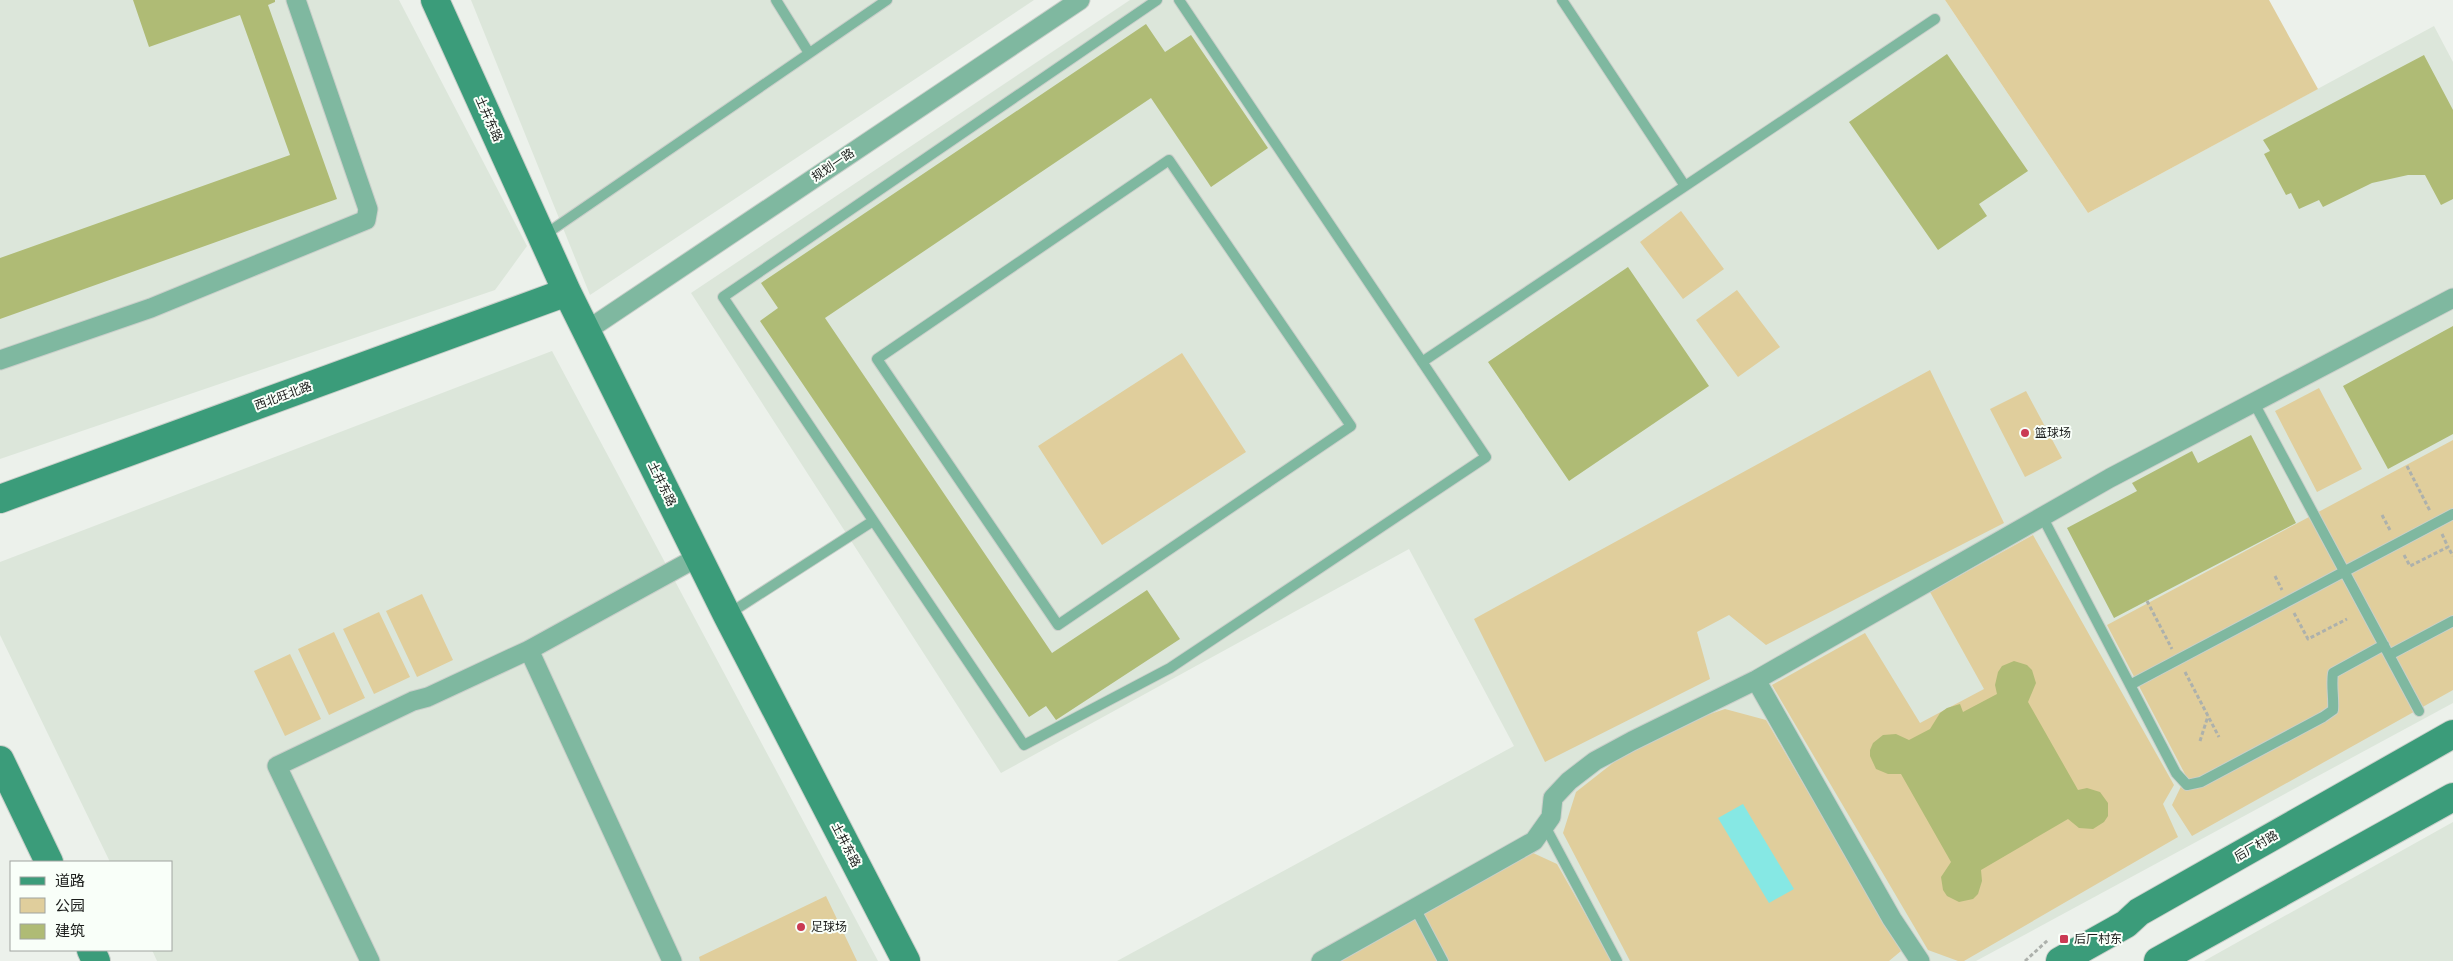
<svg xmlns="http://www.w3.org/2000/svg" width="2453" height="961" font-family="Rubik,'Noto Sans SC',sans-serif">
  <rect width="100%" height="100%" fill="#ecf1eb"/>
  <!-- built -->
  <path fill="#dce6da" d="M0,0H399L527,246L495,290L0,459Z
    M471,0H1034L590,295Z
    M1130,0H1945L2088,213L2434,26L2453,62V703L1976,961H1117L1514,746L1409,549L1001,773L691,293Z
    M552,351L878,961H157L152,950H171V862H110L0,635V562Z
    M2453,822V961H2204Z"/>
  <!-- green -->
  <path fill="#e0ce9c" d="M1945,0H2269L2318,89L2088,213Z
    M1681,211L1724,269L1683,299L1640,242Z
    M1737,290L1780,347L1738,377L1696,320Z
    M1182,353L1246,452L1102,545L1038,446Z
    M1930,370L2004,523L1766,645L1729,615L1697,632L1710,679L1545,762L1474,619Z
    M2319,388L2362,469L2317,492L2275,411Z
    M2026,391L2062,458L2025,477L1990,409Z
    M2453,440V690L2192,836L2172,805L2186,776L2107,625Z
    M2033,535L2174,785L2163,804L2178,837L1964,961H1958L1928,950L1772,685L1865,633L1920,723L1984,689L1930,592Z
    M422,594L453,660L417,677L386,611Z
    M379,612L410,677L374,694L343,629Z
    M334,632L365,698L329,715L298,649Z
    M290,654L321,719L285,736L254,671Z
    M1725,709L1766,720L1901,951L1889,961H1630L1563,833L1576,792L1618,759L1698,718Z
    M1531,852L1557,864L1612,961H1331Z
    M826,896L857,961H700L699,957Z"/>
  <!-- water -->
  <path fill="#86e8e4" d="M1743,804L1794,889L1769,903L1718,818Z"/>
  <!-- building -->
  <path fill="#afbb75" d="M133,0H275V2L268,5L337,199L0,319V258L290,155L240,15L149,47Z
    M1146,24L1165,52L1191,35L1268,148L1211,187L1151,98L825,318L1052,653L1147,590L1180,639L1056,720L1046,706L1029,717L760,321L778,308L761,283Z
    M1947,54L2028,171L1979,204L1987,216L1938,250L1849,122Z
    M2424,55L2453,110V199L2441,205L2425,175H2408L2372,183L2323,207L2319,200L2299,209L2291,193L2286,195L2264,154L2270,151L2263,140Z
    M1628,267L1709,386L1569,481L1488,362Z
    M2453,326V434L2388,469L2343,386Z
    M2251,435L2296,523L2114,618L2067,528L2137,491L2132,483L2192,451L2198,463Z
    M2014,661L2027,665L2032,670L2036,683L2028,702L2078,790L2087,788L2100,792L2108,803V816L2104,822L2093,829L2079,828L2068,819L1981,870L1982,881L1978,894L1973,899L1959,902L1947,896L1943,890L1941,877L1951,862L1901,774H1888L1876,769L1870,756V750L1873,743L1883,735L1896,734L1909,740L1930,729L1940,713L1947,708L1960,704L1963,712L1997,694L1995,685L1998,672L2002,666Z"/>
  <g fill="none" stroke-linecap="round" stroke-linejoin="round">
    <!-- lane casing -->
    <g stroke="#cacfca" stroke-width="12">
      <path id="lane" d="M776,0L809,53
        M1157,0L723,297L1024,745L1170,668L1486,457L1179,0
        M1562,0L1685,186
        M1169,160L1351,426L1058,625L877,359Z
        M543,236L887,0
        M1422,362L1935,19
        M2253,401L2419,711
        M2042,516L2176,773L2187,785L2201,782L2323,717L2333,710C2334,697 2331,686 2333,673L2384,645
        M727,615L873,521
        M2389,655L2453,621
        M2130,685L2453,514
        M1545,826L1617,961
        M1415,908L1443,961"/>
    </g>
    <!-- street casing -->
    <g stroke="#cacfca" stroke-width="21">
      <path id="street" d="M586,331L1080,0
        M0,360L151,308L366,220L368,209L296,0
        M529,650L672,961
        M1756,680L1892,919L1920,961
        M370,961L277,766L413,701L428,697L529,650L698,557
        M1321,961L1534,841L1551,817L1553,798L1569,781L1595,761L1632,741L1756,680L2110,478L2453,298"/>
    </g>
    <!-- secondary casing -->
    <g stroke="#cacfca" stroke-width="30">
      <path id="secondary" d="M435,0L567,292L727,615L906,961
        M0,499L567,292
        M0,760L49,862
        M91,950L96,961
        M2060,961L2126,924L2139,912L2453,734
        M2158,961L2453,797"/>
    </g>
    <!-- path -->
    <path stroke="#adb1ac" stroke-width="3" stroke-dasharray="4 2.5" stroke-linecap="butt" d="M2407,466L2430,511
      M2382,515L2391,532
      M2442,534L2448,547
      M2404,555L2410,566L2448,547L2453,556
      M2275,576L2282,590
      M2147,601L2172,649
      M2294,613L2308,639L2347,619
      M2185,672L2219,737
      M2200,741L2208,716
      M2025,961L2048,940"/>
    <!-- lane -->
    <use href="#lane" stroke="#7fb8a0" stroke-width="10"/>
    <!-- street -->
    <use href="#street" stroke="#7fb8a0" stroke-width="19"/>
    <!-- secondary -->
    <use href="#secondary" stroke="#3b9c7a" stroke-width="28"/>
  </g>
  <!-- markers -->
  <g fill="#ca3a53" stroke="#f9fff9" stroke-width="2">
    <circle cx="2025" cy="433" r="5"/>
    <circle cx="801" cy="927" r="5"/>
    <rect x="2059" y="934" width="10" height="10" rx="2.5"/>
  </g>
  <g text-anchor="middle" stroke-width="4" stroke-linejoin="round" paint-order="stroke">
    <!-- street labels -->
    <g font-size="12" fill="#1a1c1a" stroke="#f9fff9">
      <text transform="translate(489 119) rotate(66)" y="4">土井东路</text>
      <text transform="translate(833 165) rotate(-34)" y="4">规划一路</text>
      <text transform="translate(283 396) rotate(-20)" y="4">西北旺北路</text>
      <text transform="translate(662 484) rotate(64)" y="4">土井东路</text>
      <text transform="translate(846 845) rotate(63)" y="4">土井东路</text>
      <text transform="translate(2256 846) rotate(-30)" y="4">后厂村路</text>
    </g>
    <!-- poi labels -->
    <g font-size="12" fill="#1a1c1a" stroke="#f9fff9" text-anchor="start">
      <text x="2035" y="437">篮球场</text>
      <text x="811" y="931">足球场</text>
      <text x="2074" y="943">后厂村东</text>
    </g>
  </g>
  <!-- legend -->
  <rect x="10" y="861" width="162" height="90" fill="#f9fff9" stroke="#a0a4a0"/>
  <rect x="20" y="877" width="25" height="8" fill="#3b9c7a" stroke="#a0a4a0"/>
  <text x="55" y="886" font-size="15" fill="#1a1c1a">道路</text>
  <rect x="20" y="898" width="25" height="15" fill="#e0ce9c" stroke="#a0a4a0"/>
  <text x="55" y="911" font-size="15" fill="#1a1c1a">公园</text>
  <rect x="20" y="924" width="25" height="15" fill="#afbb75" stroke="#a0a4a0"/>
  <text x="55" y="936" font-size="15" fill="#1a1c1a">建筑</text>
</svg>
